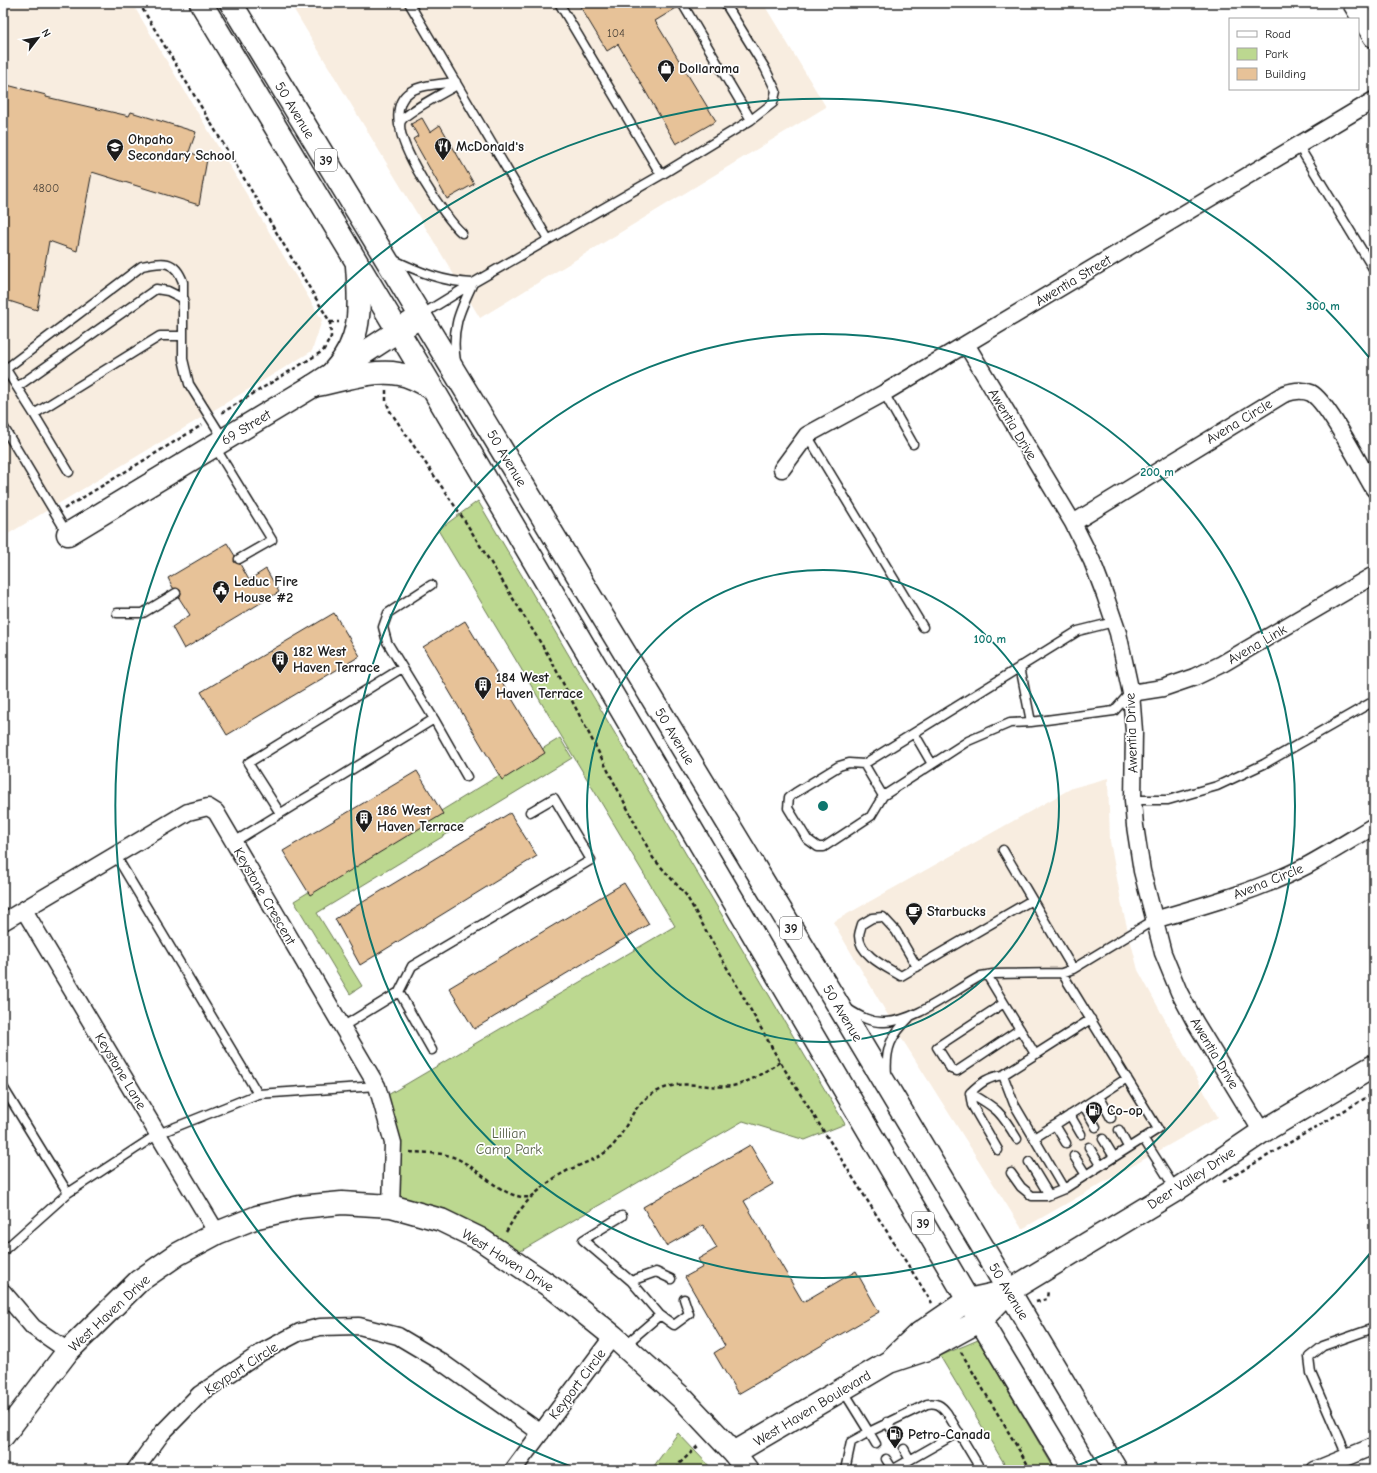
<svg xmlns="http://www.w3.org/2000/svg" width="1377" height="1473" font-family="'Comic Neue',sans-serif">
  <rect width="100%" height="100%" fill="#fff"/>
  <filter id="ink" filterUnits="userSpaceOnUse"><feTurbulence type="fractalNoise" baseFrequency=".025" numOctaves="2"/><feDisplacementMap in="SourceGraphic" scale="8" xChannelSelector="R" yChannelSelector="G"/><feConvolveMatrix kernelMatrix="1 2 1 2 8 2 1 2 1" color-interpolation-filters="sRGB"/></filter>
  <g filter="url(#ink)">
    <!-- built -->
    <path fill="#f8ede0" d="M3,3H132L322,320L312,351L3,537Z
      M290,3H763L826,107L480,318Z
      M1108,778L1110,841L1123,911L1138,970L1218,1117L1022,1229L902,1039L833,922L1072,788Z"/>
    <!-- green -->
    <path fill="#bcd890" stroke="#6c7a56" d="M478,501L845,1124L805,1140L743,1121L509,1258L391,1206L381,1099L675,926L438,530Z
      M560,738L572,758L317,913L362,986L350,994L294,901Z
      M978,1340L1055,1470H1008L940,1356Z
      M678,1433L713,1470H651Z"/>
    <!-- building -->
    <path fill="#e7c298" stroke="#1c1c1c" d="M578,3H677L678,7L655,21L716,121L676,144L618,44L607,51Z
      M3,84L46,95V97L129,116L131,112L196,132L189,152L207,159L199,205L92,172L77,251L49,241L37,310L3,299Z
      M422,118L430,132L440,125L474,184L447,199L413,139L418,136L411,124Z
      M227,543L235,556L234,562L240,564L249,580L266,569L279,592L184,649L172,627L190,615L179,598L181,593L180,590L173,588L168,578Z
      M334,613L360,656L227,735L201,692Z
      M465,621L545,753L502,780L423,647Z
      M417,771L443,814L310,895L283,851Z
      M510,813L537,856L360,965L335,919Z
      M624,883L649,924L474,1029L449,988Z
      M750,1145L773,1184L744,1201L803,1302L856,1271L879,1312L738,1394L714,1353L725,1346L685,1277L703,1267L698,1259L717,1248L703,1225L666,1246L643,1207Z"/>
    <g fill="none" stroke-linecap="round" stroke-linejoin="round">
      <!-- lane casing -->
      <g stroke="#1c1c1c" stroke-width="11">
        <path id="lane" d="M409,3L548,239
          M559,3L661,175
          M682,3L751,120
          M457,85C447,91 406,112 401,121C393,140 446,220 462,233
          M399,125C393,84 426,86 456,82
          M1298,145L1374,270
          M392,259C419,272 443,282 473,283
          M421,315L473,283L661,175L751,120L773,103L776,91L765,68L725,3
          M456,362C451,329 459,312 473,283
          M5,368L34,414L160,336H182
          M3,371L142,266C163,261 175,260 183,282V359L189,384L224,440
          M17,387L156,289L168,291L184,299
          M884,393L913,444
          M34,414L69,472
          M3,426L67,533
          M807,435L923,627
          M215,447L272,540L239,559
          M431,585L388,613L383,627L387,642L434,719
          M117,613H143L176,593
          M1114,622L1078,631L864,764L849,763L839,766L795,793L789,797L788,808L807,839L818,847H824L871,816L883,796L968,741L1010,723L1031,722L1114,711L1130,693
          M1020,666L1031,722
          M914,733L932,764
          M864,764L883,796
          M1133,800H1168L1217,786L1264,764L1374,701
          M280,813L248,763L402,668
          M234,842L434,719L467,777
          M1003,850L1073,969
          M116,856L258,1094
          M917,967L896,931L883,917L872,918L862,924C861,928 859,933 859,936C859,955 888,968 901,976L1032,900
          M1062,973L1158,1129L1064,1189L1014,1104L1003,1075L1091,1019
          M987,975L1035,1054
          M399,992L432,1050
          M1004,1003L937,1047L951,1069L957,1071L1020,1029
          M848,1009C859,1016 871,1023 885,1022C915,1022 954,990 981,976L993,974L1062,973L1073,969L1154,920
          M342,1027L399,992L412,966L591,860L554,798L530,812
          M887,1075C885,1048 891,1036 909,1018
          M3,1087L68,1193
          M970,1093C997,1108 1001,1112 1017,1139
          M1099,1096L1111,1118
          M1084,1106L1096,1127
          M1070,1115L1081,1134
          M1119,1130L1128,1147
          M1034,1138L1055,1125
          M1143,1138L1176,1190
          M1103,1139L1114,1157
          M1066,1143L1055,1125L1127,1078
          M1089,1147L1100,1165
          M998,1150L972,1105L970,1093C981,1082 989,1077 1003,1075
          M1074,1156L1086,1175
          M1029,1162L1049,1195
          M1011,1173L1021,1187L1032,1196H1047L1064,1189
          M622,1216L583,1240L631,1281L656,1272L671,1279
          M3,1251L68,1193L158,1134L258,1094L377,1086
          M631,1281L660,1315L674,1325L689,1314L684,1299
          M624,1346L660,1315
          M843,1390L869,1432L851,1442L845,1470
          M887,1422L894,1433
          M876,1444L869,1432L927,1404C936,1402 941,1405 947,1413L981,1470
          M904,1449L910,1460
          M1347,1456L1311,1373L1309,1357L1323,1346L1374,1328
          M886,1459L893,1470
          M892,1470L959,1432"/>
      </g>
      <!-- street casing -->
      <g stroke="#1c1c1c" stroke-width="19">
        <path id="street" d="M966,344L1073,523L1092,561L1105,595L1118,633L1131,693L1134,731L1133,800L1135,826L1142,871L1163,953L1179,992L1195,1022L1262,1132
          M782,469L807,435L884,393L1374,100
          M1073,523L1284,394C1292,391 1302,389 1311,393C1328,402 1362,469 1374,489
          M1131,693L1163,688L1195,677L1222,664L1374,575
          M24,910L217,1233
          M1154,920C1206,905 1260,890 1308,865C1330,853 1352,839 1374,826
          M3,922L188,812L208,807L216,812L377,1086L393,1143L391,1206
          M3,1292L33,1327L68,1351
          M135,1470L162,1433L200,1394L262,1352L300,1332L320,1327L359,1326L398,1336L440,1361L541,1433
          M513,1470L613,1336
          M1315,1470L1374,1446"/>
      </g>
      <!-- secondary casing -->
      <g stroke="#1c1c1c" stroke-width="25">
        <path id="secondary" d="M1354,3L1374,36
          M68,534L313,386L421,316
          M893,1358L917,1335L968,1300L1009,1291
          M3,1436L68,1351L139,1281L178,1254L217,1233L257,1217L300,1207L342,1203L391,1206L441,1220L480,1239L557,1291L613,1336L683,1399L734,1453L747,1470
          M734,1453L889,1362L928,1349L981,1320L1009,1291L1176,1190L1262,1132L1374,1066"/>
      </g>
      <!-- primary casing -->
      <g stroke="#1c1c1c" stroke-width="25">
        <path id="primary" d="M201,3L433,389L968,1300L1070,1470
          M231,3L835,1000L1116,1470
          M334,371C363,339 360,306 357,266
          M313,386C340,381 372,369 399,374C412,376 423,383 433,389"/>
      </g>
      <!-- path -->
      <path stroke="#1c1c1c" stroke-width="2.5" stroke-dasharray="4 3" stroke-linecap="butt" d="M139,3L330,322L331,337L323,351L220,414
        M330,322H339
        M386,390V401L390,411L463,518L550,658L653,858L686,895L780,1062L932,1303
        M64,509L202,425
        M410,1152C423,1153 438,1152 450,1156C476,1163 501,1201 531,1197C540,1190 548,1182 558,1176C576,1164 601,1161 615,1143C633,1119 632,1102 662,1089C684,1079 709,1089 732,1086C750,1083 765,1071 780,1062
        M1223,1182L1374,1093
        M506,1232L516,1215L531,1197
        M1036,1302L1047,1299L1048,1290
        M961,1352L1031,1470
        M677,1470L680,1463L698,1446"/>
      <!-- lane -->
      <use href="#lane" stroke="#fff" stroke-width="8"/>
      <!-- street -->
      <use href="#street" stroke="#fff" stroke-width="16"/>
      <!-- secondary -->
      <use href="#secondary" stroke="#fff" stroke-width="22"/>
      <!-- primary -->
      <use href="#primary" stroke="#fff" stroke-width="22"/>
    </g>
  </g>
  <!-- distance rings -->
  <g fill="none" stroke="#0f766e" stroke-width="2">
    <circle cx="823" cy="806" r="236"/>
    <circle cx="823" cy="806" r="472"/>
    <path d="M1372 1251A707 707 0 0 1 1071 1468M575 1468A707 707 0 1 1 1372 361"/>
  </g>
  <!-- icons -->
  <defs>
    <g id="shop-pin" transform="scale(0.9)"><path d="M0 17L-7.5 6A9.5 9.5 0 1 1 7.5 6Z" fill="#1c1c1c" stroke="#fff"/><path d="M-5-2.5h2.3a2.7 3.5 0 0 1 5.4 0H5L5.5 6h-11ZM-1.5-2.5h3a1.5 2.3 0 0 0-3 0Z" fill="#fff"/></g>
    <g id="restaurant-pin" transform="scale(0.9)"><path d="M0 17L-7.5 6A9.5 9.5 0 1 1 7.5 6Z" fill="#1c1c1c" stroke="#fff"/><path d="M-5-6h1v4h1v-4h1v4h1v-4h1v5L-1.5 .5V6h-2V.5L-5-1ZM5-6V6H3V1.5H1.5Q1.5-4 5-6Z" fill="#fff"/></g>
    <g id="school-pin" transform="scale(0.9)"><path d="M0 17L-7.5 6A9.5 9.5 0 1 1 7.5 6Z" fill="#1c1c1c" stroke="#fff"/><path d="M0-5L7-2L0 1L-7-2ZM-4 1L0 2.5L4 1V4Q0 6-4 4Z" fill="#fff"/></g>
    <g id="civic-pin" transform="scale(0.9)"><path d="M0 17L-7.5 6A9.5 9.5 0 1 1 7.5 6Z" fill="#1c1c1c" stroke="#fff"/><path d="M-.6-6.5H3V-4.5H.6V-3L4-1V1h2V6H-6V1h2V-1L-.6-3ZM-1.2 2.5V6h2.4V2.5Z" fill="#fff"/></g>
    <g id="building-pin" transform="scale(0.9)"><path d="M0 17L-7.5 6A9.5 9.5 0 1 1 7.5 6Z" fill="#1c1c1c" stroke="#fff"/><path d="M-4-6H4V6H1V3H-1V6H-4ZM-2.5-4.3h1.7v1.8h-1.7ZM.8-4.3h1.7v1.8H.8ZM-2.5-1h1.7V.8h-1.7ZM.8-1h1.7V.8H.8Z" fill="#fff"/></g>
    <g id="cafe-pin" transform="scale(0.9)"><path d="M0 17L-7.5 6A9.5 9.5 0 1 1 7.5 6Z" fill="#1c1c1c" stroke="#fff"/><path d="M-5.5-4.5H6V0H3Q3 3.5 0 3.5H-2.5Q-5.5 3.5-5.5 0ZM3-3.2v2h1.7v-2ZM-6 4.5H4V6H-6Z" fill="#fff"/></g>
    <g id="fuel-pin" transform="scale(0.9)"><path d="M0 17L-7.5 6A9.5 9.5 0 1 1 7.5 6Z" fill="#1c1c1c" stroke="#fff"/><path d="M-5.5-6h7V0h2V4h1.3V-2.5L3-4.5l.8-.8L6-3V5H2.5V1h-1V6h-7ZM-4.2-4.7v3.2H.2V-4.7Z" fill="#fff"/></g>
  </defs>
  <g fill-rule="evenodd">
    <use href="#shop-pin" x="666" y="68"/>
    <use href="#restaurant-pin" x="443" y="146"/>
    <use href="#school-pin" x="115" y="147"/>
    <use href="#civic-pin" x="221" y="589"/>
    <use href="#building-pin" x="280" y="659"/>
    <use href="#building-pin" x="483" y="685"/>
    <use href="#building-pin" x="364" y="818"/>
    <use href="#cafe-pin" x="914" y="911"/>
    <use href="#fuel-pin" x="1094" y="1110"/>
    <use href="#fuel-pin" x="895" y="1434"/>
  </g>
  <g text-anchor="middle" stroke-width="3.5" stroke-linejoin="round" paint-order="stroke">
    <!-- number labels -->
    <g font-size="12" fill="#4f463b">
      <text x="616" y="37">104</text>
      <text x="46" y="192">4800</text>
    </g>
    <!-- shield labels -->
    <g fill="#fff" stroke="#606060" stroke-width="1">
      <rect x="315" y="149" width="22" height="22" rx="3"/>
      <rect x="780" y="917" width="22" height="22" rx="3"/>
      <rect x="912" y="1212" width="22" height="22" rx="3"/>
    </g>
    <g font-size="13" font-weight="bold" fill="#1c1c1c">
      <text x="326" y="165">39</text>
      <text x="791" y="933">39</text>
      <text x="923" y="1228">39</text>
    </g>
    <!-- poi labels -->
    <g font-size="14" font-weight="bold" fill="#1c1c1c" stroke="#fff" text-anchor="start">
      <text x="679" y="73">Dollarama</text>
      <text x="128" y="144">Ohpaho<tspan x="128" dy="16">Secondary School</tspan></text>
      <text x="456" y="151">McDonald's</text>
      <text x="234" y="586">Leduc Fire<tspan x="234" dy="16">House #2</tspan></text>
      <text x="293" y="656">182 West<tspan x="293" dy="16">Haven Terrace</tspan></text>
      <text x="496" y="682">184 West<tspan x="496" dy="16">Haven Terrace</tspan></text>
      <text x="377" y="815">186 West<tspan x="377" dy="16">Haven Terrace</tspan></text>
      <text x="927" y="916">Starbucks</text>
      <text x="1107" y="1115">Co-op</text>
      <text x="908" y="1439">Petro-Canada</text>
    </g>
    <!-- street labels -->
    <g font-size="14" fill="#1c1c1c" stroke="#fff">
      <text transform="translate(295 110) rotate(59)" y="5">50 Avenue</text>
      <text transform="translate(1073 280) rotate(-31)" y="5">Awentia Street</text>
      <text transform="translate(1239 421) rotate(-31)" y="5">Avena Circle</text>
      <text transform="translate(1013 424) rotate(59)" y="5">Awentia Drive</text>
      <text transform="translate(246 427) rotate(-31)" y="5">69 Street</text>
      <text transform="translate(507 458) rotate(59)" y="5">50 Avenue</text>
      <text transform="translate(1257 644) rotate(-30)" y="5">Avena Link</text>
      <text transform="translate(1131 733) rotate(-92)" y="5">Awentia Drive</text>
      <text transform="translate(675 736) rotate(59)" y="5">50 Avenue</text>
      <text transform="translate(1268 881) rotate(-22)" y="5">Avena Circle</text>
      <text transform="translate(265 896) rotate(60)" y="5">Keystone Crescent</text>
      <text transform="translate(843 1013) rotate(59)" y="5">50 Avenue</text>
      <text transform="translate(1215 1053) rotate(59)" y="5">Awentia Drive</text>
      <text transform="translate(121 1071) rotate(59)" y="5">Keystone Lane</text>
      <text transform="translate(1191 1178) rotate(-33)" y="5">Deer Valley Drive</text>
      <text transform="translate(508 1260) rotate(32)" y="5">West Haven Drive</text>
      <text transform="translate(1009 1291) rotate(59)" y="5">50 Avenue</text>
      <text transform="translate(109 1313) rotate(-43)" y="5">West Haven Drive</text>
      <text transform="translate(241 1368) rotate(-33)" y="5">Keyport Circle</text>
      <text transform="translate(577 1384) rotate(-53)" y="5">Keyport Circle</text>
      <text transform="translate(812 1408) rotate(-31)" y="5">West Haven Boulevard</text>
    </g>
    <!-- park labels -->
    <g font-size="14" fill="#545e45" stroke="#fff">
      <text x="509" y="1138">Lillian<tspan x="509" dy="16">Camp Park</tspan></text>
    </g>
  </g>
  <circle cx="823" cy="806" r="6" fill="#0f766e" stroke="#fff" stroke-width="2"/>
  <g font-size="12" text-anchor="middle" font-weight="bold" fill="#0f766e" stroke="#fff" stroke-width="3.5" stroke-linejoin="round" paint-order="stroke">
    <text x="1323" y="310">300 m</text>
    <text x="1157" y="476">200 m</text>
    <text x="990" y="643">100 m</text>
  </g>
  <!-- margin -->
  <rect width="1377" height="1473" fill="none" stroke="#fff" stroke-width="16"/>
  <rect x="8" y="8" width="1361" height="1457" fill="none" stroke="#1c1c1c" stroke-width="1.5" filter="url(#ink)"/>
  <!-- legend -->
  <rect x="1229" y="18" width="130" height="72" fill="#ffffff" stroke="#a4a4a4"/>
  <rect x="1237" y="31" width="20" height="6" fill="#ffffff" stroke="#a4a4a4"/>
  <text x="1265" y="38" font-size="12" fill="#1c1c1c">Road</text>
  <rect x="1237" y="48" width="20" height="12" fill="#bcd890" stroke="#a4a4a4"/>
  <text x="1265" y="58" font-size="12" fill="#1c1c1c">Park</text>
  <rect x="1237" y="68" width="20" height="12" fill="#e7c298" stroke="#a4a4a4"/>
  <text x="1265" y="78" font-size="12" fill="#1c1c1c">Building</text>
  <!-- north arrow -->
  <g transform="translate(38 38) rotate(59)" stroke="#ffffff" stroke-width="3" paint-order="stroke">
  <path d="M0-3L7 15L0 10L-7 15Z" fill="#1c1c1c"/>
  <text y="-6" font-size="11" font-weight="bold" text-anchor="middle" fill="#1c1c1c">N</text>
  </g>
</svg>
